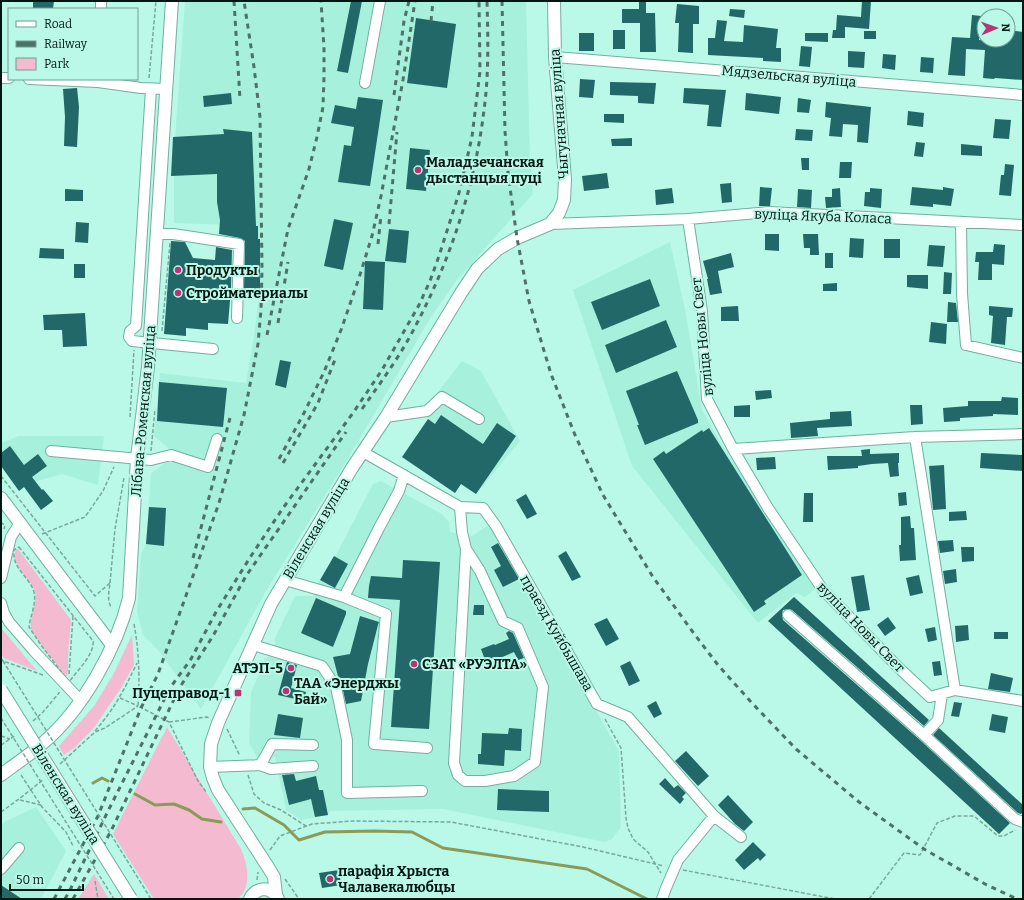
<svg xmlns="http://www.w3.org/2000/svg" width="1024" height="900" font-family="Bitter,serif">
  <rect width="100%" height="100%" fill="#baf9e7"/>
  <!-- built -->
  <path fill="#a7f1dc" d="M185,1H526L530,160L533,194L457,280L431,317L352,452L265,593L201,709L159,651L143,635L137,612L141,554L146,544L151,473L171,459L172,451L154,436L160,373L246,383L254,336L260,289V240L258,239V226L174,223V152Z
    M670,242L686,314L702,410L723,447L818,587L805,597L796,593L758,623L632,466L573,290Z
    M462,361L481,371L520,441L476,494L461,484L455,493L402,457L428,419L427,406Z
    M19,436H104L98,485L62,474L30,483L19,491L1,466V443Z
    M381,481L442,514L449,522L450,532L472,536L490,524L619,751L621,827L612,839L605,842L443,809L330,811L328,815L301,820L286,810L275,757H257L249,743L251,693L265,658L272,656L275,645V638L295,596H313L320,580L335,557L373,484Z
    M36,807L66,851L41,899H1V827L4,822Z"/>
  <!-- green -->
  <path fill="#f4bbd0" d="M17,549H18L71,620L68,655V671L67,676H65C55,661 41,647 32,631C26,620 40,602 34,589C30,578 7,561 17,549Z
    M1,626L2,629L37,671L4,658L1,654Z
    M132,635L134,665L121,688L93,729L75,747L64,755L59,746L94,706L113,675Z
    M167,727L241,849C248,865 252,886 238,899H154L113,834Z
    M94,874L109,899H78Z"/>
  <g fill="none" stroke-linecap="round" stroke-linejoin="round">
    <!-- stream -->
    <path stroke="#8b9a57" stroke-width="3" d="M93,783L102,778L108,781
      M135,794L155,805L174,804L189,810L202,819L221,822
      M243,809L255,808L284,825L299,840L325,832L374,831L412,832L443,848L587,869L647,899"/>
  </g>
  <!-- building -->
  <path fill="#226868" d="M33,1H54L53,9H33Z
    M351,1H362L348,73L337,71Z
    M639,1H646V13H655L656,52H640V23H622V9H639Z
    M862,1H871L869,29L845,27V38H832L833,30H836L837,15L861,17Z
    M677,4L699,6V24H693V53L678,52L679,23H675Z
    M730,9L745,10L744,18L729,16Z
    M972,15L981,16L979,40L1008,42V30L1023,32V80L995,78L994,79L983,78L985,50L966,49L965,76L948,75L952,37L970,38Z
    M416,18L456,24L447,88L407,83Z
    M717,20L727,21L724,41L743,42L744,25L778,29L776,48H781V62L763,61V58L708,55V38H715Z
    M613,30H625V49H613Z
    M864,31H876V39H864Z
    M579,33H594V51H579Z
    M805,33H828V42L805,41Z
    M801,46L812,47L810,67L799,66Z
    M848,51L865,52L864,68L848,67Z
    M883,54L896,55L895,70L882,68Z
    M921,57L934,58L933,73L920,72Z
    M580,79L595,80L593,98L579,97Z
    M610,82L656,83L654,104L638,103V96L610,95Z
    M77,88L79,107L77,147L64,146L65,117L63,89Z
    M684,88L726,90L721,127L707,126L709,105L683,103Z
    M231,93L232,104L204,107L203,96Z
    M746,93L781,97L779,114L745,110Z
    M358,97L383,100L370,186L338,182L344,145L351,146L354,127L331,123L335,105L356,109Z
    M798,98L811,100L809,113L797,112Z
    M826,102L871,107L868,143L857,142L858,125L843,124L842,137L829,136L831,118L825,117Z
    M908,111L924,113L923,127L907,125Z
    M604,114H624V123L604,122Z
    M995,119L1011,120L1009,139L993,138Z
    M223,129L252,132L256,226H258V239H260V289H244L245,241L240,238L219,234L220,220L217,202V174L171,176L173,137L224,134Z
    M796,129L813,130L812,141L795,140Z
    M632,138V146H612L611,139Z
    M916,142L925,143L923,157L914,156Z
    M961,144L982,146V156L961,155Z
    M410,148L430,150L426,191L406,189Z
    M801,158H809V170H802Z
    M840,162H852L851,178H839Z
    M1005,164L1014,165L1011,196L999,195L1001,175H1004Z
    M607,173L609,188L584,191L582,176Z
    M731,183L732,202L722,203L720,184Z
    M760,187L772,188L770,206H759Z
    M912,187L943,190V187L954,189L951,206L933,204V207L910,205Z
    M672,188L674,203L656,205L655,190Z
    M840,188L841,207L826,208L825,197H832V189Z
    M870,188L882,189L881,208L864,206L865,192H870Z
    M65,189L83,190V201H65Z
    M798,189L812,190L811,208L797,207Z
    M334,219L353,223L343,270L324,266Z
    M76,222L89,223L88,243L75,242Z
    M389,229L409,231L406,263L385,261Z
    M765,234H779V251L765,250Z
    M803,234H818L819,255H810V248H804Z
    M850,238L864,239L863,258L849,257Z
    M884,239H900V258H884Z
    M171,241L185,242L193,258L215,260L216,247L232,250L231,289L228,324L208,323V330L186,328V336L164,334Z
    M994,244L1005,245L1004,265L992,264V280H978L979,262H975L976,252H993Z
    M929,245L945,246L943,267L927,266Z
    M40,248L64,249V259L39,258Z
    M731,253L734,267L718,271L722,293L710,295L707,279H708L703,261Z
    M825,253H833V268H825Z
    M365,261L385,262L383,310L363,309Z
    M74,264H85V278H74Z
    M944,272L952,273L951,294H943Z
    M907,275H928V289L907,287Z
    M650,279L660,306L602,330L591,302Z
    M837,283V291H823V284Z
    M948,302L956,303L958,322H947Z
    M738,306L739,321H721V307Z
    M989,306L1013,308L1012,317H1007L1005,345L991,343L993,316L989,315Z
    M85,313L87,346L63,347L62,330H44L43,315Z
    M666,320L677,347L616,373L605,345Z
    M931,322L947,324L946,344L929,342Z
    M280,360L291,362L286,388L275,385Z
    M677,371L698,420V423L645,445L637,425H639L626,391Z
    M159,382L227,388L223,427L157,421Z
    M771,390L772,398L756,400L755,391Z
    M1002,397L1018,398V415L993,414V416L960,418V421L944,422L943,408L968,406V401H1001Z
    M750,405V417H734V406Z
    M910,405H922L923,424L911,425Z
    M851,411L852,426L817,428L818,436L791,438L790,423L830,419V412Z
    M441,415L483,444L497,423L516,436L476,494L461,484L455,493L402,457L428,419L435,424Z
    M709,428L802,575L764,601L766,604L754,612L653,459L664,451L666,454L702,430L703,432Z
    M10,446L24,465L38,454L47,466L32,477L42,490L43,489L53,501L41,510L24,487L19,491L1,466V453Z
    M870,449V454L899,453V463H898L899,476L890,477L888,463L872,464L858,466V468L828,470L827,456H862L861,450Z
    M981,453L1023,455V471L980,468Z
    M775,457L776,469L757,470L756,458Z
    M944,465L946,509L933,510L929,466Z
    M906,492L907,505L899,506L898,493Z
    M804,493H813V522H803Z
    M526,494L537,514L527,519L516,500Z
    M149,507L166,508L164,546L146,544Z
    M966,511L967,520L949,521V512Z
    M910,516L911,528H914L916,560L900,561L899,545H901V517Z
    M953,540L954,551L940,553L938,541Z
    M498,543L519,579L503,587L494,570L501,566L491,547Z
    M961,547H974V561L962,562Z
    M566,551L581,577L572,581L558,556Z
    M334,556L348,564L335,588L320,580Z
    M403,560L440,562L429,729L391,727L400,600L368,598L369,586L371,576L402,578Z
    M956,569L957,582L945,584L943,571Z
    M864,575L870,610L857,612L851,577Z
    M919,575L923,593L910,596L906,578Z
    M794,597L929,720L924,726L792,610L789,609L783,610L782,614L783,620L920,740L1010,823L999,834L768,621Z
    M316,598L346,611V614L333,647L301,633Z
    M474,605H484V615H473Z
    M360,616L379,622L378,625L368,664L361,701L346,704L342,686L339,680L333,657L350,654Z
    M888,617L896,628L885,636L877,625Z
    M607,618L619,639L606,646L594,624Z
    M968,625L969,640L956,642L955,626Z
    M935,627L937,640L928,642L925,629Z
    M509,631L513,633L524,658L518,660L514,652L500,658L501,663L488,668L481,649L494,644L495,645L509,639L506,633Z
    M994,632H1008V639H994Z
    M630,661L640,681L629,686L620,666Z
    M940,661L942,675L934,676L932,662Z
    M287,662L297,665L291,688L306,692L304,701L278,695Z
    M991,673L1013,678L1010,692L988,689Z
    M656,701L662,714L654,718L647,706Z
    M954,702L962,703L959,717L951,716Z
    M278,714L303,718L300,738L274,735Z
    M992,714L1008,717L1005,733L989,730Z
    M509,728L522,729L521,751L505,750L504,766L478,764V754H481L482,733L508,734Z
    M939,728L1023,805V812L1021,814L1018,813L933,735Z
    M686,751L709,776L698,786L675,761Z
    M294,774L296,781L316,776L319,790H323L328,815L315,817L311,799L289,805L282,775Z
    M665,778L674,788L678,785L686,793L682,797L684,799L680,804L659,784Z
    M498,789L549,791V812L497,810Z
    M728,795L753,822L744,831L735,824L718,805Z
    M753,842L766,855L760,861L758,858L744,870L735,860Z
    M339,870L341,885L322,888L319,873Z
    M1,885L22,899H1Z"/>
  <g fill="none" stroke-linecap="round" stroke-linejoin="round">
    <!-- minor casing -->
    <g stroke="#72af9e" stroke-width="12">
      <path id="minor" d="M101,9V1
        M555,57L1023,95
        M1,78H9
        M29,79L98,82L141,88L166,89
        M365,83L380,1
        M151,89L136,326L130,331L129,337L132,341L213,349
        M688,219L702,311L707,399L733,449L768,508L823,590L899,668L930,697L955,690L1023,701
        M961,222L962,294L966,345L1023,358
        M550,224L688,219L769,212L1023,225
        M157,234H173L239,244L237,318
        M386,417L427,411L442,397L479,419
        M915,437L955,690
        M733,449L915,437L1023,434
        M51,451L151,460L171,455L208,467L217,439
        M363,452L460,507L483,508L496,526L597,704L628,717L714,816L741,837
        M460,507L462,532L466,549L480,571L503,621L518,628L543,687L535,762L514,776L485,781H465L458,775L454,763L466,549
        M1,578L11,537L20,523
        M285,580L344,597L386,614L374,744L427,748
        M344,597L379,528L399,491L404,475
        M1,603L4,613L9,622L34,651L81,701
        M788,615L924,735L1015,819L1023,822
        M253,645L322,666L336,687L347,740V793L422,791
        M924,735L938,720L942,694
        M260,765L271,769L313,766
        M210,767L260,765L265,757L272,744L313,745
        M1,869L19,848
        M662,899L666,888L678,860L714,816"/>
    </g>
    <!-- major casing -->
    <g stroke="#72af9e" stroke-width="14">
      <path id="major" d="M1,498L112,645
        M1,775C15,764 30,755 43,743C82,710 117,648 129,598L137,458L148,367L172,1
        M276,895L274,877L268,867L218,790L213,778L210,767L211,744L218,723L271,604L352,468L386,417L461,293L477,269L498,249L517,238L550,224L559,213L564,200L565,179L555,57L554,1
        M250,899C256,886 272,886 278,899"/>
    </g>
    <!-- path -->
    <path stroke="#78a89b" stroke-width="1.5" stroke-dasharray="4 2" stroke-linecap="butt" d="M149,78L156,1
      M162,331L170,243
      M130,417L134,350
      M151,451L155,409
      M1,476L95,596L110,583C109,591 107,600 111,607
      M1,522L5,526L4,529
      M42,534L85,517L103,491L114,467
      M19,547L93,641C95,654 76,672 69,682L41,645L29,627C30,616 38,601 33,589C27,575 12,568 14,550Z
      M110,583L115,529L124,478
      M134,624C139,651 140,678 138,706L169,722L198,781L207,793
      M1,658L3,661L43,675
      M69,674L73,616
      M120,698L138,706
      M605,719L621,748L626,818L628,828L633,839L648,852L661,873
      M33,721L43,712L59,693V692
      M169,722L207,717L209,718
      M227,729L240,756
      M95,731C115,708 124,690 137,663
      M1,736L10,739
      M1,745L16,735
      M60,764L95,732L105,728L138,706
      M21,775L42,807L66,832L73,846
      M248,775L254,794L264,803L281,810L306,826
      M20,800L41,805
      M1,812L19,799L44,779
      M270,850L280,836L312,824L353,821L451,822L583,847L664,866
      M683,870L835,899
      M285,879L299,899
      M257,880L258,872
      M95,881L98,899
      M869,899L904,853L920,855L937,823L955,816H974L998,836H1004L1015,830"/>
    <!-- minor -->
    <use href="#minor" stroke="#fff" stroke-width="10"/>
    <!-- major -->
    <use href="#major" stroke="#fff" stroke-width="12"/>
    <!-- rail -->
    <path stroke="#4c7268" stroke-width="3" stroke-dasharray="5 5" stroke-linecap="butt" d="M234,1L240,99
      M502,1L505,131L508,173L517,238L529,301L551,374L575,435L603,495L653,577L695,635L718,665L751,702L796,749L859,802L924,849L985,884L1017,899
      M431,21L433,1
      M394,95L404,21L409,1
      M389,224L397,132
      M378,244L381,215
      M278,323L288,262
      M267,335L288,229L309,169L317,137L323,107L324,77V48L321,1
      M362,409C381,382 401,355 416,325C451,258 475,185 484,110C489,74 488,37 487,1
      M279,459L304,413L324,372L341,330L359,278L372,236L381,196L403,80L415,1
      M283,463L318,403L336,357
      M193,558L230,418
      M54,899L98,816L141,708L158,674L219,503L244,415L258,344L261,310L262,269L260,117L254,67L244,1
      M65,899L71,888L108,811L170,688L191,659L216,612L251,556L283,508L353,413L382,370L419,305L430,281L439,256L459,193L472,137L480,71L479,1
      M73,899L111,831L164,720L180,687L213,636L246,576L346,432"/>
    <!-- major-bridge casing -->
    <g stroke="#72af9e" stroke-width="14" stroke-linecap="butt">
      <path id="major-bridge" d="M1,690L131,899"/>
    </g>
    <!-- path-bridge -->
    <path stroke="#78a89b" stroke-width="1.5" stroke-dasharray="4 2" stroke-linecap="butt" d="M3,661L151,899
      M1,718L114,899"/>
    <!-- major-bridge -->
    <use href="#major-bridge" stroke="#fff" stroke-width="12"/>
  </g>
  <!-- markers -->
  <g fill="#ba3375" stroke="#baf9e7" stroke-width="1.5">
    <circle cx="418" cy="170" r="4"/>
    <circle cx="178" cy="270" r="4"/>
    <circle cx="178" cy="293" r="4"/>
    <circle cx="414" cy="664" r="4"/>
    <circle cx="291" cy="668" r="4"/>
    <circle cx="286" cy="691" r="4"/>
    <rect x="234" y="689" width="8" height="8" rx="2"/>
    <circle cx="330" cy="879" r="4"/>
  </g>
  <g text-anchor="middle" stroke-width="4" stroke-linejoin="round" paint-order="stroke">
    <!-- street labels -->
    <g font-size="14" fill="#001610" stroke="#baf9e7">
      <text transform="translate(789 76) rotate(5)" y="5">Мядзельская вуліца</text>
      <text transform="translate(559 114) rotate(-94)" y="5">Чыгуначная вуліца</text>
      <text transform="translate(823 216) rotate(2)" y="5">вуліца Якуба Коласа</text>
      <text transform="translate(702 337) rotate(-96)" y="5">вуліца Новы Свет</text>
      <text transform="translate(143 411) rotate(-85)" y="5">Лібава-Роменская вуліца</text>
      <text transform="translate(316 528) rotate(-59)" y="5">Віленская вуліца</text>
      <text transform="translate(861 627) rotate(46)" y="5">вуліца Новы Свет</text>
      <text transform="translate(557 633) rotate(60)" y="5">праезд Куйбышава</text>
      <text transform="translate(66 794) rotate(58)" y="5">Віленская вуліца</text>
    </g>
    <!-- poi labels -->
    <g font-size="14" font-weight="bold" fill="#001610" stroke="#baf9e7" text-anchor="start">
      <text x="426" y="167">Маладзечанская<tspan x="426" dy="16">дыстанцыя пуці</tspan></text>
      <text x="186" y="275">Продукты</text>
      <text x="186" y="298">Стройматериалы</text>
      <text x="422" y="669">СЗАТ «РУЭЛТА»</text>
      <text x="283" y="673" text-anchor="end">АТЭП-5</text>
      <text x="294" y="688">ТАА «Энерджы<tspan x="294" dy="16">Бай»</tspan></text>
      <text x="230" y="698" text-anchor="end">Пуцеправод-1</text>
      <text x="338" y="876">парафія Хрыста<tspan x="338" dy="16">Чалавекалюбцы</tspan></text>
    </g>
  </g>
  <!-- border -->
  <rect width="1024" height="900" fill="none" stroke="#001610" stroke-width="4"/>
  <!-- legend -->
  <rect x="8" y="8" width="130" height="72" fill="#baf9e7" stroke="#709e91"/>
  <rect x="16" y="21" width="20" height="6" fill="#ffffff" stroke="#709e91"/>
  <text x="44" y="28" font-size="12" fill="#001610">Road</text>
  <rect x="16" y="41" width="20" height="6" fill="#4c7268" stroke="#709e91"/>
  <text x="44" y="48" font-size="12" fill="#001610">Railway</text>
  <rect x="16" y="58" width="20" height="12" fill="#f4bbd0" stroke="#709e91"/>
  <text x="44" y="68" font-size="12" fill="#001610">Park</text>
  <!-- north arrow -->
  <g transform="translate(996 28) rotate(88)"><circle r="19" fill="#baf9e7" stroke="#709e91"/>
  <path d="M0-3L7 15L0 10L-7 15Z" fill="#ba3375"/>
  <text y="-6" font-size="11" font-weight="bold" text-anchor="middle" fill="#001610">N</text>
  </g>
  <!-- scale -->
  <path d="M10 884v6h73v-6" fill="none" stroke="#001610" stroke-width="2"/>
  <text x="16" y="884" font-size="12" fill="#001610" stroke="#baf9e7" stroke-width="3" paint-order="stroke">50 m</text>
</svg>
